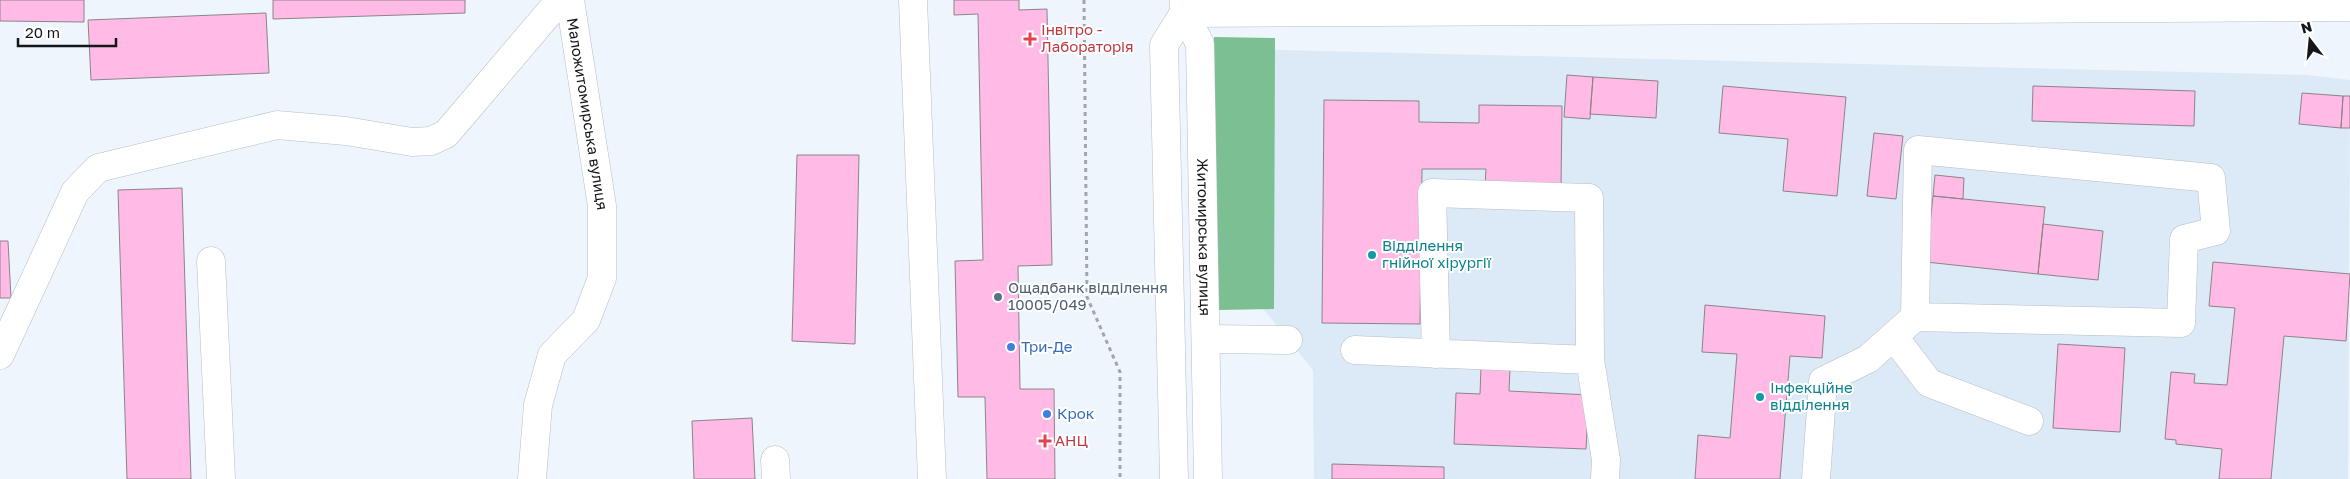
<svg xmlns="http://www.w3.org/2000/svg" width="2350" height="479" font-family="'Golos Text',sans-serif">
  <rect width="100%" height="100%" fill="#eef5fc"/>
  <!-- built -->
  <path fill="#dce9f6" d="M1243,49L2306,75L2350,80L2348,479H1314L1313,370L1255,299Z"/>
  <!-- forest -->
  <path fill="#7cbf92" d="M1214,37L1275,38L1274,309L1218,310Z"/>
  <!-- building -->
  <path fill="#ffbbe5" stroke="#8c8489" d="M0,0H84V22L0,21Z
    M273,0H465V13L273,19Z
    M954,0H1019V10L1047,9L1052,265L1018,266L1020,389H1054L1055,479H987L985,397H958L955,261L983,260L978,14L954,15Z
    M266,13L269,73L91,80L88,20Z
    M1567,75L1593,77L1590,119L1564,117Z
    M1593,77L1658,81L1656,118L1590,114Z
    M1723,86L1846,97L1837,196L1783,191L1788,139L1719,133Z
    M2033,86L2195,91L2194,126L2032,121Z
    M2302,93L2343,96L2341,128L2299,124Z
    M2343,96H2350V128H2341Z
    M1324,100L1419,101V122L1479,123V105L1562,106L1561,187H1485L1486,169H1422L1420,324L1322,323Z
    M1874,133L1903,136L1896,199L1867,196Z
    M797,155H859L855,344L792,341Z
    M1935,175L1964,178L1963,199L1933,196Z
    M182,188L191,479H127L118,190Z
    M1933,196L2045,207L2038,274L1926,262Z
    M2043,224L2103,231L2098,280L2038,274Z
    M0,241H8L11,298H0Z
    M2213,262L2350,274L2346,341L2284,336L2271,479H2219L2222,449L2176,444V440L2165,439L2171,372L2195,374L2194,383L2227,385L2235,308L2209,306Z
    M1705,305L1825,316L1822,358L1790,356L1780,479H1695L1698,435L1730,438L1737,354L1702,352Z
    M2058,344L2125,348L2120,432L2053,428Z
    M1481,367L1510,368L1509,391L1589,395L1586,449L1454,444L1456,393L1480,394Z
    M752,418L755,479H694L692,421Z
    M1332,464L1444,467V479H1332Z"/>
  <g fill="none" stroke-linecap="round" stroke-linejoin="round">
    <!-- minor casing -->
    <g stroke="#b7bec4" stroke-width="29">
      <path id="minor" d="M913,0L932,479
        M211,261L221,479
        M1894,337L1929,383L2029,421
        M1206,339L1288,340
        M1355,350L1590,360L1589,198L1432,193L1436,354
        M0,355L75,192L98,168L277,125L346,131L412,142L431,141L446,134L560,0
        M1590,360L1606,460L1605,479
        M775,460L776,479
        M532,479L538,405L552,355L586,320L602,278V206L570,0
        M1816,479L1823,381L1868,359L1915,317L1918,150L2211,178L2216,231L2184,239L2181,323L1915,317"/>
    </g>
    <!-- major casing -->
    <g stroke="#b7bec4" stroke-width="29">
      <g id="major">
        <path id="s1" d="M1184,0V13L1200,44L1208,479"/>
        <path d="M1184,13L2350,7"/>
        <path d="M1174,479L1164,45L1184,13"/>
      </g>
    </g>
    <!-- path -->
    <path stroke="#a1a6ac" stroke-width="3" stroke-dasharray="4 4" stroke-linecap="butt" d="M1084,0L1087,297L1120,372V479"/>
    <!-- minor -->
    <use href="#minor" stroke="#fff" stroke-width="28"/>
    <!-- major -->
    <use href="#major" stroke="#fff" stroke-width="28"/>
  </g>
  <!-- markers -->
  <g fill="#e0444e" stroke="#fff" stroke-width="2">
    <path d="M1027.5 31.5h5v5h5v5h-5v5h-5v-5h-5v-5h5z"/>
    <path d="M1042.5 433.5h5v5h5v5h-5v5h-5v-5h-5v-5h5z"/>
  </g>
  <g fill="#0f9aa8" stroke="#fff" stroke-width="2">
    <circle cx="1372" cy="255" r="5"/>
    <circle cx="1760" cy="397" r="5"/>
  </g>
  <circle fill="#5c6f8a" stroke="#fff" stroke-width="2" cx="998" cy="297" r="5"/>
  <g fill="#3f7fe0" stroke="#fff" stroke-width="2">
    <circle cx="1011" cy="347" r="5"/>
    <circle cx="1047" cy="414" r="5"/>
  </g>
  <g text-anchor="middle" stroke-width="4" stroke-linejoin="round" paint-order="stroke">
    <!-- health labels -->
    <g font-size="15" fill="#be3a42" stroke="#fff" text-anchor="start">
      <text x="1041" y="35">Інвітро -<tspan x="1041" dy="17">Лабораторія</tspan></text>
      <text x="1055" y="446">АНЦ</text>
    </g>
    <!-- street labels -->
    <g font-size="15" fill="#141619" stroke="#fff">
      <text transform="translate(587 114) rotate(81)" y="5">Маложитомирська вулиця</text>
      <text dy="5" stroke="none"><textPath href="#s1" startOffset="241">Житомирська вулиця</textPath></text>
    </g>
    <!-- culture labels -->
    <g font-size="15" fill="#0d838f" stroke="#fff" text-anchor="start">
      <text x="1382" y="251">Відділення<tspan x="1382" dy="17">гнійної хірургії</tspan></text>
      <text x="1770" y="393">Інфекційне<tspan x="1770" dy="17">відділення</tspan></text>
    </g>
    <!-- service labels -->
    <g font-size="15" fill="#4e5e75" stroke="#fff" text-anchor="start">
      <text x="1008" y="293">Ощадбанк відділення<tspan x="1008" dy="17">10005/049</tspan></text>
    </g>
    <!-- shop labels -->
    <g font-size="15" fill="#366cbe" stroke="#fff" text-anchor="start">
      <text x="1021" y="352">Три-Де</text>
      <text x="1057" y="419">Крок</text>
    </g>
  </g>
  <!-- north arrow -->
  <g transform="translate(2310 40) rotate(344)" stroke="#ffffff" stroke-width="4" paint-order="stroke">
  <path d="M0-4L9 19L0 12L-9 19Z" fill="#141619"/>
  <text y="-8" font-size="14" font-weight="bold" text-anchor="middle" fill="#141619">N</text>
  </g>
  <!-- scale -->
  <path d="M18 38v8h98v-8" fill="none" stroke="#141619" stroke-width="2.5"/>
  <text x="25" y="38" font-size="15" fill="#141619" stroke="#ffffff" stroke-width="4" paint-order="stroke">20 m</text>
</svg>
